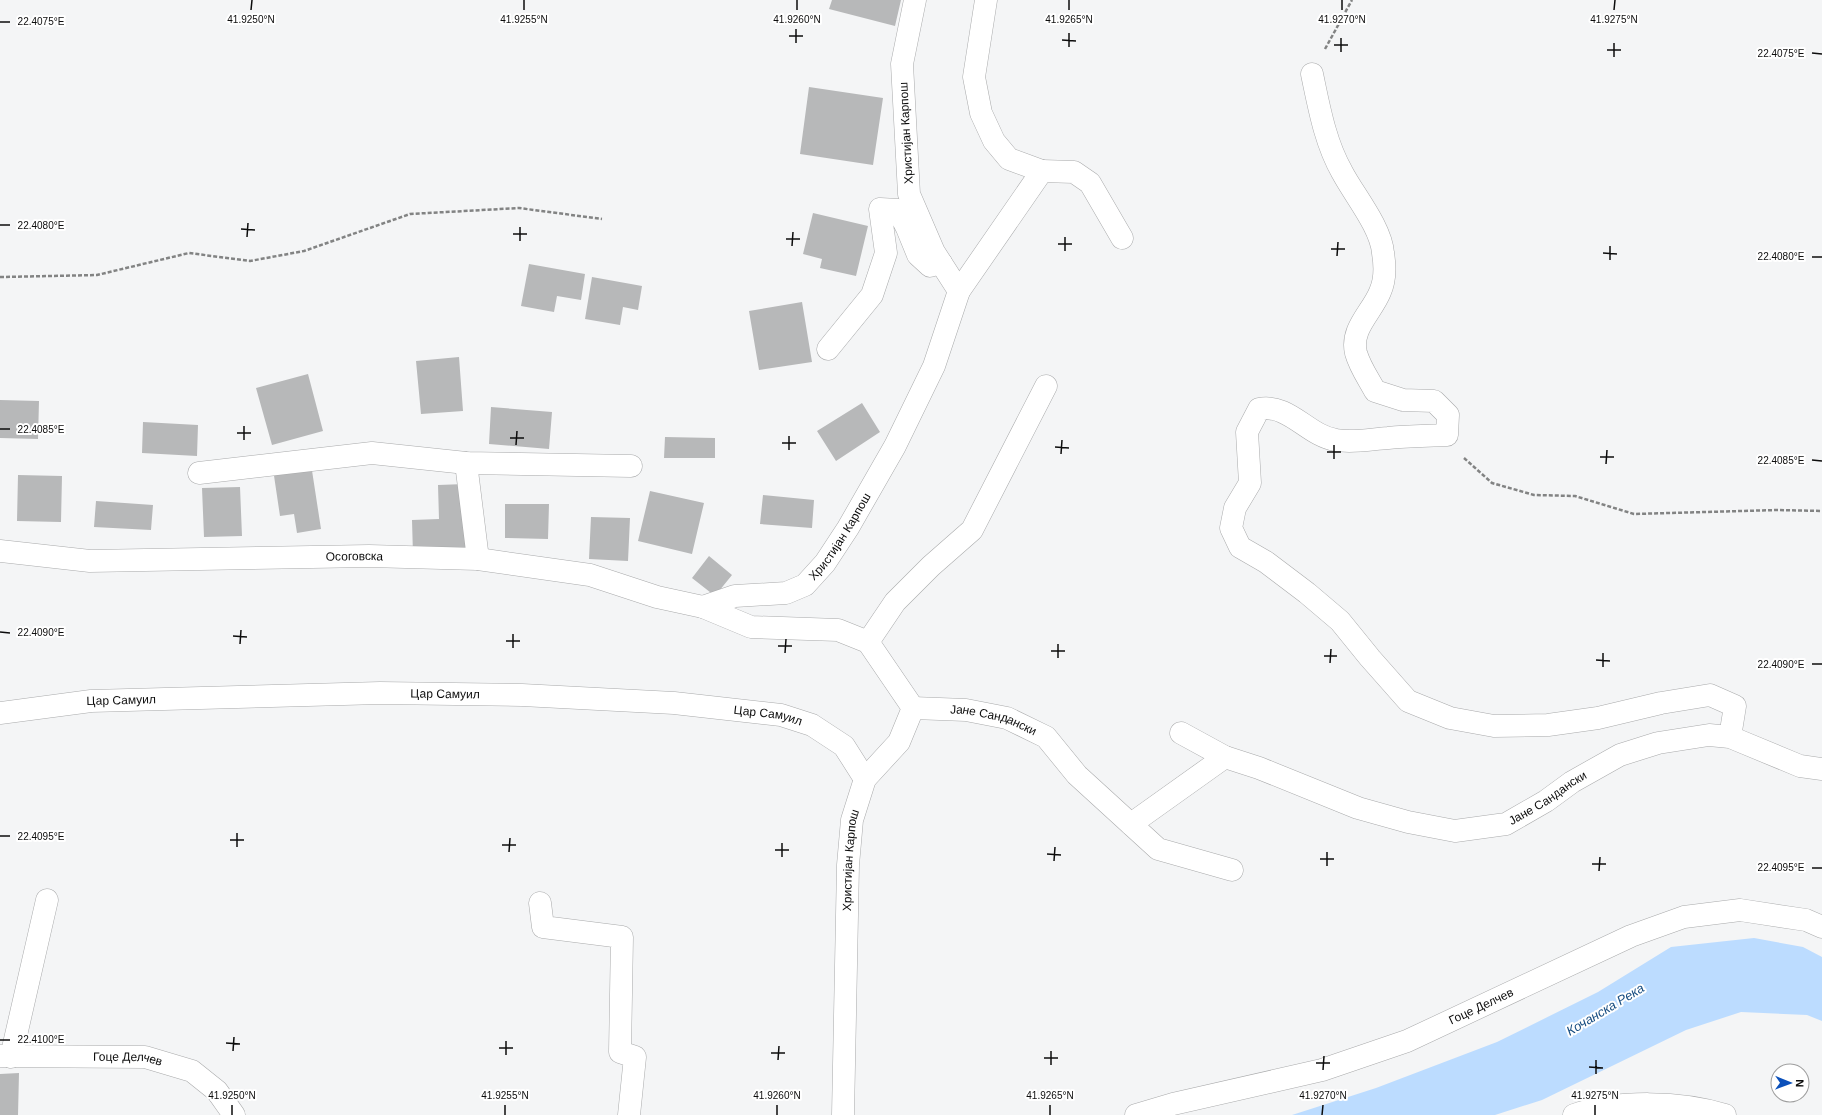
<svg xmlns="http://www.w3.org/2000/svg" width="1822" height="1115" font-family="Helvetica,sans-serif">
  <rect width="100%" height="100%" fill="#f4f5f6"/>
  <!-- water -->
  <path fill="#bcdcff" d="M1754,938L1803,947L1822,957V1021L1807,1015L1741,1012L1686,1030L1542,1100L1495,1115H1292L1376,1088L1497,1042L1598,992L1671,947Z"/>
  <!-- building -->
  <path fill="#b7b8b9" d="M832,0H901L895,26L829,9Z
    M809,87L883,98L873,165L800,154Z
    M813,213L868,226L856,276L820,268L822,259L803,254Z
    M529,264L585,274L581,300L557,296L554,312L521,306Z
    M592,277L642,286L638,310L623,307L620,325L585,319Z
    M802,302L812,362L759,370L749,311Z
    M459,357L463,411L421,414L416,361Z
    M308,374L323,431L272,445L256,388Z
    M0,400L39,401L38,439L0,438Z
    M862,403L880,432L836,461L817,431Z
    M491,407L552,412L549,449L489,444Z
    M143,422L198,425L197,456L142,453Z
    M665,437L715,438V458H664Z
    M311,464L321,529L297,533L294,514L280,516L273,469Z
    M18,475L62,476L61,522L17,521Z
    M465,484L467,553L413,555L412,520L439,519L438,485Z
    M240,487L242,536L204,537L202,488Z
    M650,491L704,503L692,554L638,541Z
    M763,495L814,500L812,528L760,524Z
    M96,501L153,505L151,530L94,527Z
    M505,504H549L548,539L505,538Z
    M591,517L630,518L628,561L589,559Z
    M709,556L732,575L715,596L692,578Z
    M19,1073L18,1115H0V1074Z"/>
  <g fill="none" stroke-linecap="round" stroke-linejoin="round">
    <!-- minor casing -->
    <g stroke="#a9aaab" stroke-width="23">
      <g id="minor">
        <path d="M986,0L974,77L981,113L994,141L1009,159L1042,171"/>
        <path d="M1312,74C1319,107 1325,142 1342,172C1354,195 1381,227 1383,253C1385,265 1385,281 1380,292C1372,312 1350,329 1356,353C1360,367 1368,378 1375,391L1403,400L1434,401L1448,415L1447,435C1427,436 1408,436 1388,438C1372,439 1353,443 1336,440C1308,436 1289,403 1259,409L1247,432L1250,483L1235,508L1231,528L1240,547L1266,562L1307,593L1340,621L1370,658L1408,701L1450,718L1494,726L1548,725L1598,718L1661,703L1710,695L1735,706L1730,737"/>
        <path d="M959,291L1042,171L1074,172L1090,183L1122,238"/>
        <path d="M828,349L872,295L886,253L880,209L898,210L907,228L918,255L930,266L941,263"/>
        <path d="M466,463L478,559"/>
        <path d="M199,473L372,453L466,463L631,466"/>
        <path id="s1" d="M0,551L90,561L369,556L478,559L590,575L657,597L703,607"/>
        <path d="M868,642L895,602L931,566L972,530L1046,386"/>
        <path id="s2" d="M913,708L966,710L1007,718L1046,737L1077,775L1158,849L1232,870"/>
        <path id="s3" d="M0,713L91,701L380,693L522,695L674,703L781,715L812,725L844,746L865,779"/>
        <path id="s4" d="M1181,733L1225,757L1259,768L1358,808L1408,822L1455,831L1506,824L1546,801L1572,782L1620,755L1658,743L1709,735L1730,737L1800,766L1822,769"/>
        <path d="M1131,824L1225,757"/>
        <path d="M540,903L543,927L622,937L620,1052L635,1057L629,1115"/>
        <path id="s5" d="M0,1056L145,1057L192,1071L217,1091L234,1115"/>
        <path d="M11,1057L47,900"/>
        <path id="s6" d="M843,1115L848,865L852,820L865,779L899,742L913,708L868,642L838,630L751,627L703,607L735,596L786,593L805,585L825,563L848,528L895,446L934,366L959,291L934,252L909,194L902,64L915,0"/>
        <path id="s7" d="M1136,1115L1173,1104L1322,1070L1407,1041L1631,936L1684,917L1740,910L1806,920L1822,927"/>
        <path d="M1574,1115C1617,1100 1681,1101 1725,1115"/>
      </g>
    </g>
    <!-- path -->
    <path stroke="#828383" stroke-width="2.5" stroke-dasharray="4 2" stroke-linecap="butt" d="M1325,49L1352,0
      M0,277L97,275L189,253L250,261L304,251L410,214L519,208L602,219
      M1464,458L1492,483L1534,495L1575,496L1634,514L1777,510L1822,511"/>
    <!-- minor -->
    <use href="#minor" stroke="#fff" stroke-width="22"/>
  </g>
  <!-- ticks -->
  <path fill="none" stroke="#0c0c0c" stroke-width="1.5" d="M251,10L252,0M524,10V0M797,10V0M1069,10V0M1342,10V0M1614,10L1615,0M0,22H10M789,36H803M1062,40L1076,41M796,43V29M1334,45H1348M1069,47V33M1607,50H1621M1341,52V38M1812,53L1822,54M1614,57V43M0,225H10M241,229L255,230M513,234H527M247,237L248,223M786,239H800M520,241V227M1058,244H1072M792,246L793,232M1331,249H1345M1065,251V237M1603,253L1617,254M1337,256L1338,242M1812,257H1822M1610,260V246M0,429H10M237,433H251M510,438H524M244,440V426M782,443H796M516,445L517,431M1055,447L1069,448M789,450V436M1327,452H1341M1061,454L1062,440M1600,457H1614M1334,459V445M1812,460L1822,461M1606,464L1607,450M0,632L10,633M233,636L247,637M506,641H520M240,644L241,630M778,646H792M513,648V634M1051,651H1065M785,653L786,639M1324,656H1337M1058,658V644M1596,660L1610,661M1330,663L1331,649M1812,664H1822M1603,667V653M0,836H10M230,840H244M502,845H516M237,847V833M775,850H789M509,852L510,838M1047,854L1061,855M782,857V843M1320,859H1334M1054,861L1055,847M1592,864H1606M1327,866V852M1812,868H1822M1599,871L1600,857M0,1040H10M226,1043L240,1044M499,1048H513M233,1051L234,1037M771,1053H785M506,1055V1041M1044,1058H1058M778,1060L779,1046M1316,1063H1330M1051,1065V1051M1589,1067L1603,1068M1323,1070L1324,1056M1596,1074V1060M232,1115V1105M505,1115V1105M777,1115V1105M1050,1115V1105M1322,1115L1323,1105M1595,1115V1105"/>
  <g text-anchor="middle" stroke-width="4" stroke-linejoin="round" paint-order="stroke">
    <!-- street labels -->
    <g font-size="12" fill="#0c0c0c" stroke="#fff">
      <text transform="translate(906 133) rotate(-93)" y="4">Христијан Карпош</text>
      <text dy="4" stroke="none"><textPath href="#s6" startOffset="842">Христијан Карпош</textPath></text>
      <text dy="4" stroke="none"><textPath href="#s1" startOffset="355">Осоговска</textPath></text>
      <text dy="4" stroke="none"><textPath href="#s3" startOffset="446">Цар Самуил</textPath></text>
      <text dy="4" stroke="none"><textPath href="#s3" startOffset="122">Цар Самуил</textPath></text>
      <text dy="4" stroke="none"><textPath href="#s3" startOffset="770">Цар Самуил</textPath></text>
      <text dy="4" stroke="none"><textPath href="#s2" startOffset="82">Јане Сандански</textPath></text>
      <text dy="4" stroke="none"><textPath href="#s4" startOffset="393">Јане Сандански</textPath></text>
      <text dy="4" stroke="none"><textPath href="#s6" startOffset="255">Христијан Карпош</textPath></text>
      <text dy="4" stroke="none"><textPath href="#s7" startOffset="363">Гоце Делчев</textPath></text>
      <text dy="4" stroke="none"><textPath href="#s5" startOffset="128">Гоце Делчев</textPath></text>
    </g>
    <!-- water labels -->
    <g font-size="13" font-style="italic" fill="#174d81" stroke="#fff">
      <text transform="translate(1605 1009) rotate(-31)" y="5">Кочанска Река</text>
    </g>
  </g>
  <g font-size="10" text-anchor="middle" fill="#0c0c0c" stroke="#fff" stroke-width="4" stroke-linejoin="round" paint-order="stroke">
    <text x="251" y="23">41.9250°N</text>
    <text x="524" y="23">41.9255°N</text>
    <text x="797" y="23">41.9260°N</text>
    <text x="1069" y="23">41.9265°N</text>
    <text x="1342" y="23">41.9270°N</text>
    <text x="1614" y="23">41.9275°N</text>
    <text x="41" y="25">22.4075°E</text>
    <text x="1781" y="57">22.4075°E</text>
    <text x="41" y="229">22.4080°E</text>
    <text x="1781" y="260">22.4080°E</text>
    <text x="41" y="433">22.4085°E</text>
    <text x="1781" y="464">22.4085°E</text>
    <text x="41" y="636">22.4090°E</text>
    <text x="1781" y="668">22.4090°E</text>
    <text x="41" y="840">22.4095°E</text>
    <text x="1781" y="871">22.4095°E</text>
    <text x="41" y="1043">22.4100°E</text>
    <text x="232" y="1099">41.9250°N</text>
    <text x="505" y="1099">41.9255°N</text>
    <text x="777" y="1099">41.9260°N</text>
    <text x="1050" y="1099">41.9265°N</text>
    <text x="1323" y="1099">41.9270°N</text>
    <text x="1595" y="1099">41.9275°N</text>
  </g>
  <!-- north arrow -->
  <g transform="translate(1790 1083) rotate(91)"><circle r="19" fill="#ffffff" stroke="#9e9e9e"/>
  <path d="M0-3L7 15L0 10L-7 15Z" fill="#0b50ba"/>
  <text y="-6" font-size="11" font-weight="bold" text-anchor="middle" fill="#0c0c0c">N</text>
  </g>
</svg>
